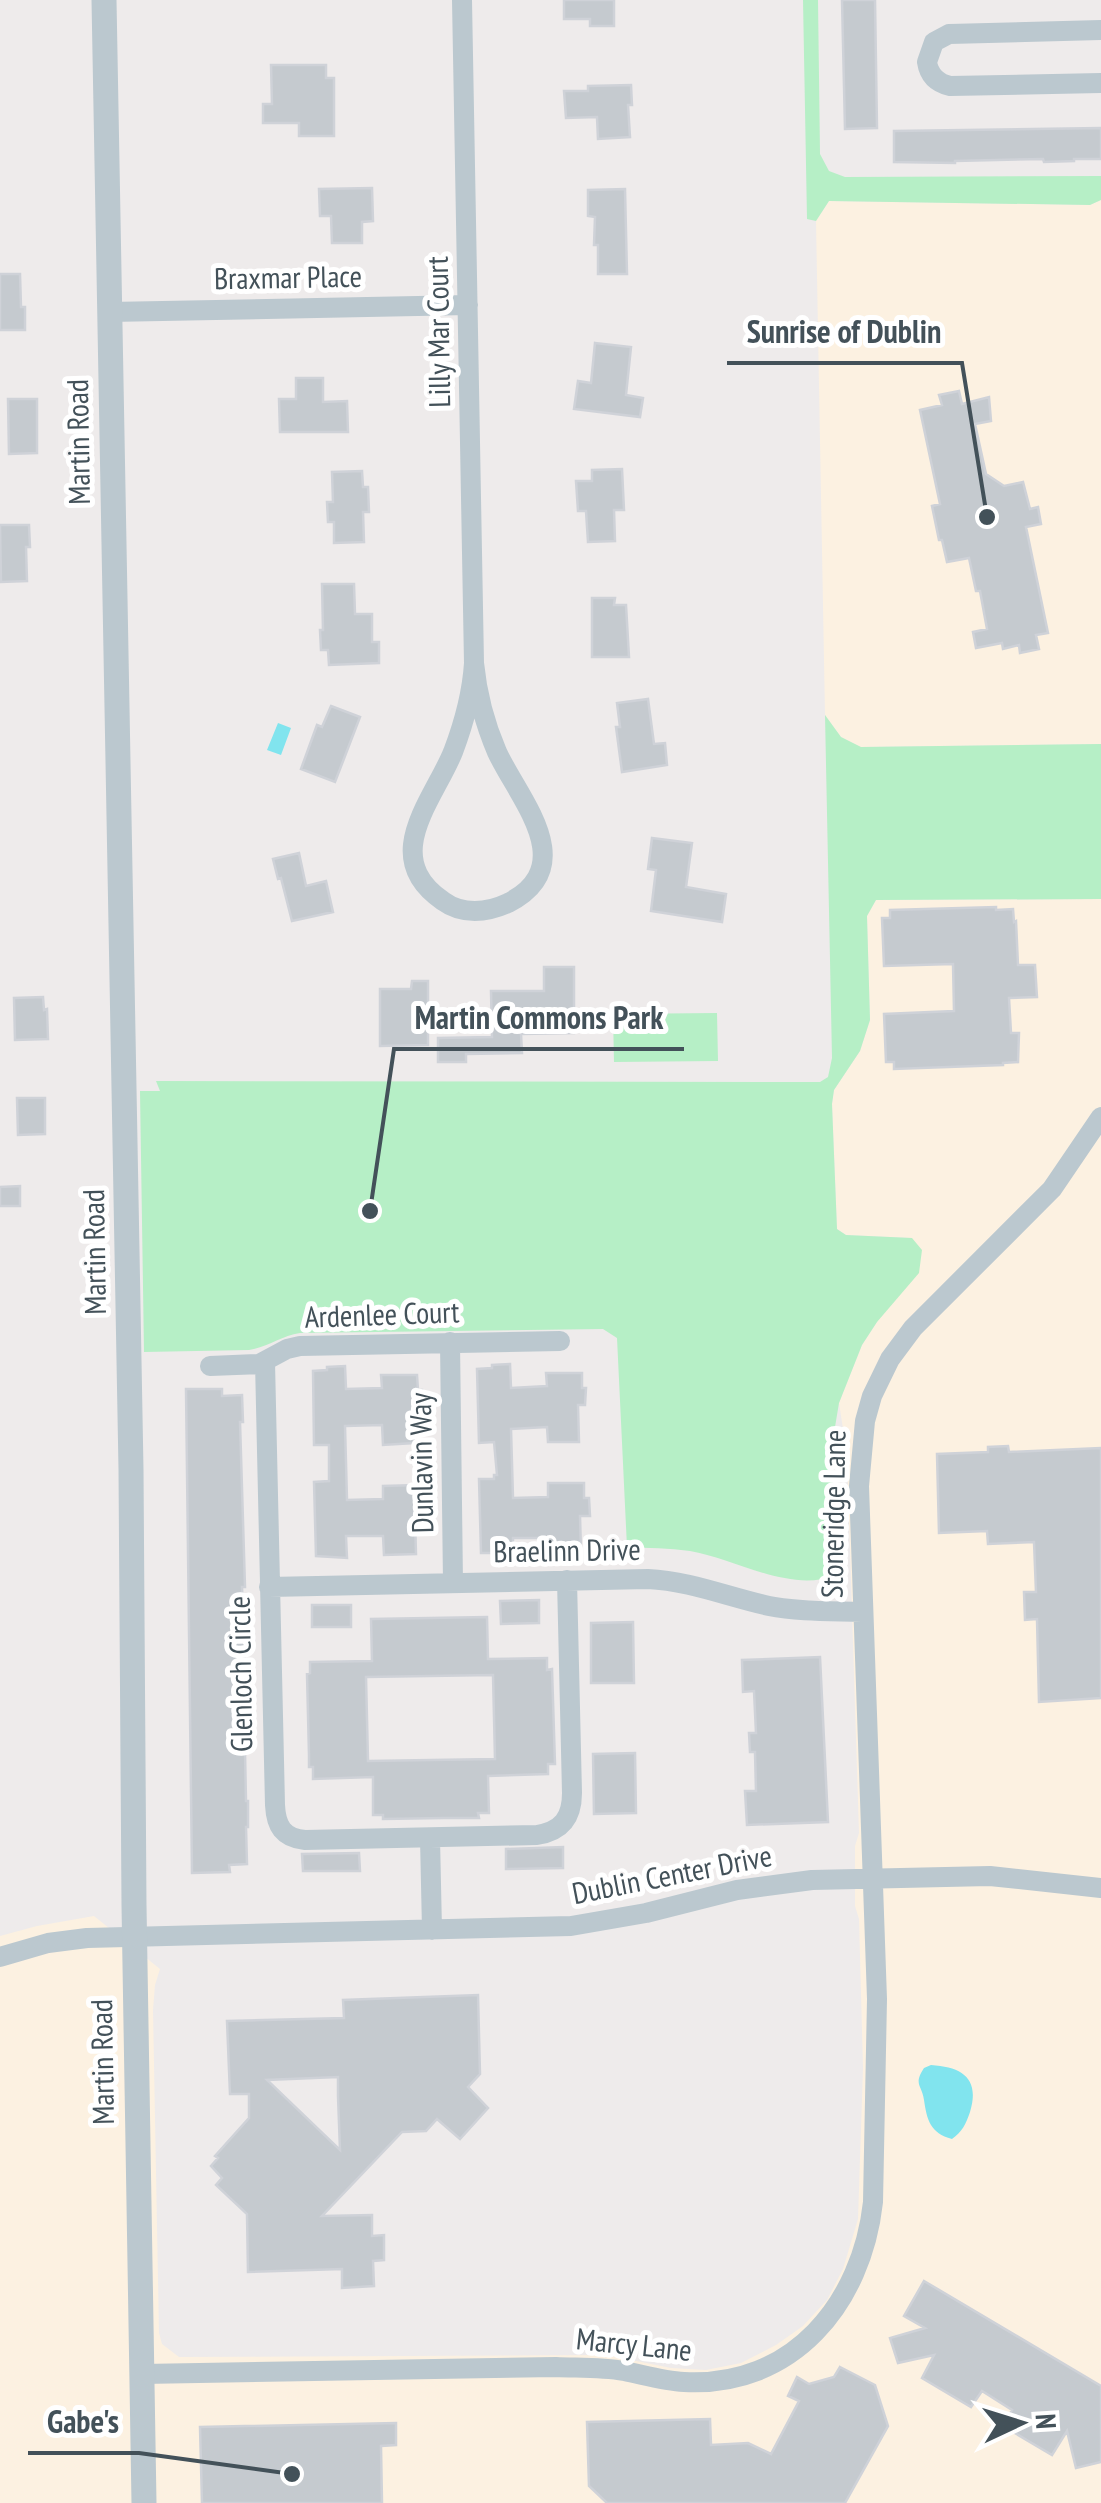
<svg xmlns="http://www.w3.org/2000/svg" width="1101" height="2503" font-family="'PT Sans Narrow',sans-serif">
  <rect width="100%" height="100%" fill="#eeebeb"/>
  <!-- commercial -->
  <path fill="#fcf1e1" d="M1101,200V744L860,747L841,737L825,715L816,221L829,201L1090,205Z
    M1101,899V2503H0V1936L37,1926L94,1916L160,1969L155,1985L153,2010L159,2333L162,2344L179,2357L607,2355L671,2368L706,2370L741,2363L776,2345L803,2326L827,2300L843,2269L858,2219L863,2068L859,1919L855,1906V1846L859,1833L847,1454L839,1403L862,1345L877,1322L912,1238L846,1235L837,1229L832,1104L834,1090L860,1051L870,1020L867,916L876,900Z"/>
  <!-- green -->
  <path fill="#b6efc6" d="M803,0H818L820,154L829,171L845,177L1101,176V200L1090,205L829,201L816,221L807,219Z
    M825,715L841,737L861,747L1101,744V899L876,900L867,916L870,1020L860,1051L834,1090L832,1104L837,1229L846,1235L912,1238L922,1250L919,1273L877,1322L862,1345L839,1403L832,1445L835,1575C792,1594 733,1558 690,1551C669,1548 648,1548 627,1547L617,1338L603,1329L300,1333C281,1336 268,1347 249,1350L144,1352L140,1091H160L156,1081L820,1082L828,1077L832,1058Z
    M717,1013L718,1061L614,1062L613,1014Z"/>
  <!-- water -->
  <path fill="#81e4ee" d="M278,723L291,728L281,755L267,750Z
    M931,2065C963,2067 980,2079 970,2112C966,2124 962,2132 952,2139C930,2133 927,2120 924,2100C922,2085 913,2085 924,2068Z"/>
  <!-- building -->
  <path fill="#c5cacf" stroke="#cfd2d8" stroke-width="2.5" fill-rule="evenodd" d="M564,0H614V26H590V19H564Z
    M842,0H875L877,128L845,129Z
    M271,65H326V78H334V136H299V123H263V104H272Z
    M631,85L632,105H628L630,137L598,139L597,117L566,118L564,91H588V86Z
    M1101,128V159H1074V161L1044,162L1043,159L955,161V163L894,162V131Z
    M372,188L373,221L362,222V243H332L331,216H320L319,189Z
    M625,189L627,274H598V245H594L595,217L588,216V190Z
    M0,274H20L21,307H25V330H0Z
    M595,343L631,347L626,395L643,398L640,417L574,409L578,381L591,383Z
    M296,378H323V402L347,401L348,432H280L279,399H296Z
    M959,391L962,404L989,397L991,421L975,424L986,474L1004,486L1023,482L1030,509L1038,507L1041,524L1026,527L1048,633L1036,635L1039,649L1020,653L1019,645L1003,649L1002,643L976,648L973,632L987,629L980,591H976L969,558L947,562L942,540H939L932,506L940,504L920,410L942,405L939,395Z
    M8,399H37V453L9,454Z
    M622,469L624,510H614L615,541L588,542L586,511H578L576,481H592V470Z
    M362,471L363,487H368L369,512H363L364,542L334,543V522H328L327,502H333L332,472Z
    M0,525H29L30,547H26L27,581L1,582Z
    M322,584H354L355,614H372V642H379V663L329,665L328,650H321L320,630H323Z
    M592,598H615L614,605H626L629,657H592Z
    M648,699L654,744L665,743L667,765L622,772L616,727H620L617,703Z
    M331,706L360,717L335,782L301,769L317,725L322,727Z
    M652,838L692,843L686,887L726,894L722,922L651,911L656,870L648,869Z
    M299,853L306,886L326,881L333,912L292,921L281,878L278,879L273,859Z
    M996,907V910L1013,909L1014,922L1016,921L1018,965H1035L1037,997L1009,998L1011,1033H1019L1018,1062L1003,1063V1065L894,1069V1062H886L884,1014L954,1011L953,964L884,966L882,918H890V910Z
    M544,967H574V1033L521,1034L522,1053L466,1054V1062H438V1038L492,1037L491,991H544Z
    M412,981H428V1045L380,1046V989H411Z
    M43,997L44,1010L47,1009L48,1039L15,1040L14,998Z
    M17,1098H45V1134L18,1135Z
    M20,1186V1206H0V1187Z
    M510,1364L511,1388L547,1386L546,1373H582V1388H586L585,1405H578L579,1442H548L547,1427L511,1429L513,1498L548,1497V1483H584V1498H589L590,1516H580L581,1552L549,1553L548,1538H513V1556H497L496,1553H481L479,1479H494V1475H497L494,1442L479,1443L477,1369L492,1368V1365Z
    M345,1366L346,1389L382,1388L381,1375H417L418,1390H422L423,1407L413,1408L414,1443L383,1445L382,1425L345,1426L347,1500L383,1499V1486L418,1485L419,1501H424V1519H415L416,1554L384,1555L383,1536H346L347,1558L316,1556L314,1482L329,1481V1445H314L313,1371L327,1370V1367Z
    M186,1389H222V1396L242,1395L243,1422H240L245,1587H242L245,1661V1726H247V1752H245L246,1801H248V1827H246L247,1864L229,1865L230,1872L192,1873Z
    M1008,1446L1009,1452L1101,1448V1698L1039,1702L1037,1619L1025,1620L1024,1592H1036L1034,1542L988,1544L987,1531L939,1533L937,1454L988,1452V1447Z
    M539,1600V1623L501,1624L500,1601Z
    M312,1605H351V1627H312Z
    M487,1617L488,1659L547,1658V1670L552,1669L555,1764H548V1774L488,1776L489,1813H478L479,1818H444L383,1819V1815H373V1777L313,1779V1767H309V1755L307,1674L310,1673V1662L372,1661L371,1619ZM493,1675L495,1759L368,1761L366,1677Z
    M633,1622L634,1683H591V1623Z
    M820,1657L828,1822L747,1825L745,1791H756L755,1752H750L749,1733H756L754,1691L743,1692L742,1660Z
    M635,1753L636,1813L594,1814L593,1754Z
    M563,1847V1868L506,1869V1849Z
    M359,1853L360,1871H303L302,1854Z
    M478,1995L480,2074L468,2087L488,2108L460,2139L437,2119L426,2131L402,2132L322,2216L372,2215V2236L384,2235V2260L373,2261L374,2286L342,2288V2269L248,2272L247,2214L216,2185L222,2178L211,2166L218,2158L215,2156L249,2118V2094H230L227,2021L344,2018L343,2000ZM338,2077V2096L340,2150L267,2080Z
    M924,2281L1101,2386V2462L1076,2468L1067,2431L1052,2455L1003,2426L1012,2410L982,2391L971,2407L922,2378L934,2355L898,2363L890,2338L925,2328L904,2316Z
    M840,2367L875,2385L888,2426L845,2503H607L589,2486L587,2422L710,2419L711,2445L748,2443L771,2454L799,2401L788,2396L797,2377L809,2384L834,2377Z
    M396,2423V2445L381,2446L382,2503H202L200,2427Z"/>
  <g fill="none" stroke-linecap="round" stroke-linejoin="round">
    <!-- minor -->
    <path stroke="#bbc8cf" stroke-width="20" d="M462,0L474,663C477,694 485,724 497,752C518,798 582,865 508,903C487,913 462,915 443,901C379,857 433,801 453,752C464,723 472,695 474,663
      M1101,30L949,34L934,42L927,62C929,75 937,83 950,86L1101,83
      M109,312L468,305
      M450,1342L453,1583
      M265,1362L275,1805C276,1826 283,1838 305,1840L537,1835C562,1831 572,1818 572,1793L567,1580
      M210,1366L259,1364L287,1349L300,1346L560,1341
      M269,1587L648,1579C690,1581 728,1597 769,1606C799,1612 831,1611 862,1612
      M430,1838L432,1930
      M0,1957L48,1943L87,1938L571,1926L646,1913L737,1890L812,1880L990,1876L1101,1888
      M142,2374L556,2367C578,2368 602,2367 624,2371C644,2375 664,2381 684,2382C793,2388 862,2303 873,2202L877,1999L859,1486L865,1421L872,1396L890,1359L913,1328L1052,1189L1101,1117"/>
    <!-- tertiary -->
    <path stroke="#bbc8cf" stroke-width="25" d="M104,0L131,1469L134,1905L144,2503"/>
  </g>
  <g text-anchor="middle" stroke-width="10" stroke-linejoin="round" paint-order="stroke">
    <!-- street labels -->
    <g font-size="30" fill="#435159" stroke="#fff">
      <text transform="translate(288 278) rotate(-1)" y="10">Braxmar Place</text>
      <text transform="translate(439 332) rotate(-91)" y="10">Lilly Mar Court</text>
      <text transform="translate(79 442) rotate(-91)" y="10">Martin Road</text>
      <text transform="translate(95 1252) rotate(-91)" y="10">Martin Road</text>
      <text transform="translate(382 1315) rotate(-2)" y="10">Ardenlee Court</text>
      <text transform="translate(422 1463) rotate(-91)" y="10">Dunlavin Way</text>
      <text transform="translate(834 1514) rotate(-89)" y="10">Stoneridge Lane</text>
      <text transform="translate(567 1551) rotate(-1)" y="10">Braelinn Drive</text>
      <text transform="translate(241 1674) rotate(-91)" y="10">Glenloch Circle</text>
      <text transform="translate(672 1875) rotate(-11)" y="10">Dublin Center Drive</text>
      <text transform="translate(103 2062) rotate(-91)" y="10">Martin Road</text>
      <text transform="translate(634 2345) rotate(6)" y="10">Marcy Lane</text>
    </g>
  </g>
  <!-- callouts -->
  <path fill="none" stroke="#435159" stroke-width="4" d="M987 517L962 363H727M370 1211L394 1049H684M292 2474L139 2453H28"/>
  <g fill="#435159" stroke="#fff" stroke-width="4">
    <circle cx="987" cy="517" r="10"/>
    <circle cx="370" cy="1211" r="10"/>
    <circle cx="292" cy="2474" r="10"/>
  </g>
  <g font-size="32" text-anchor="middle" font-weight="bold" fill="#435159" stroke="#fff" stroke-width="10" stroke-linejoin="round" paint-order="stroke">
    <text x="844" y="343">Sunrise of Dublin</text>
    <text x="539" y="1029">Martin Commons Park</text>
    <text x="83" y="2433">Gabe's</text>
  </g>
  <!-- north arrow -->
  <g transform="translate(1021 2423) rotate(86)" stroke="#ffffff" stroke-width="8" paint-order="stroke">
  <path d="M0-8L18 38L0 25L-18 38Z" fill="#435159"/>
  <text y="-15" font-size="28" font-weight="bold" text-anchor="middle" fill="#435159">N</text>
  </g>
</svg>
